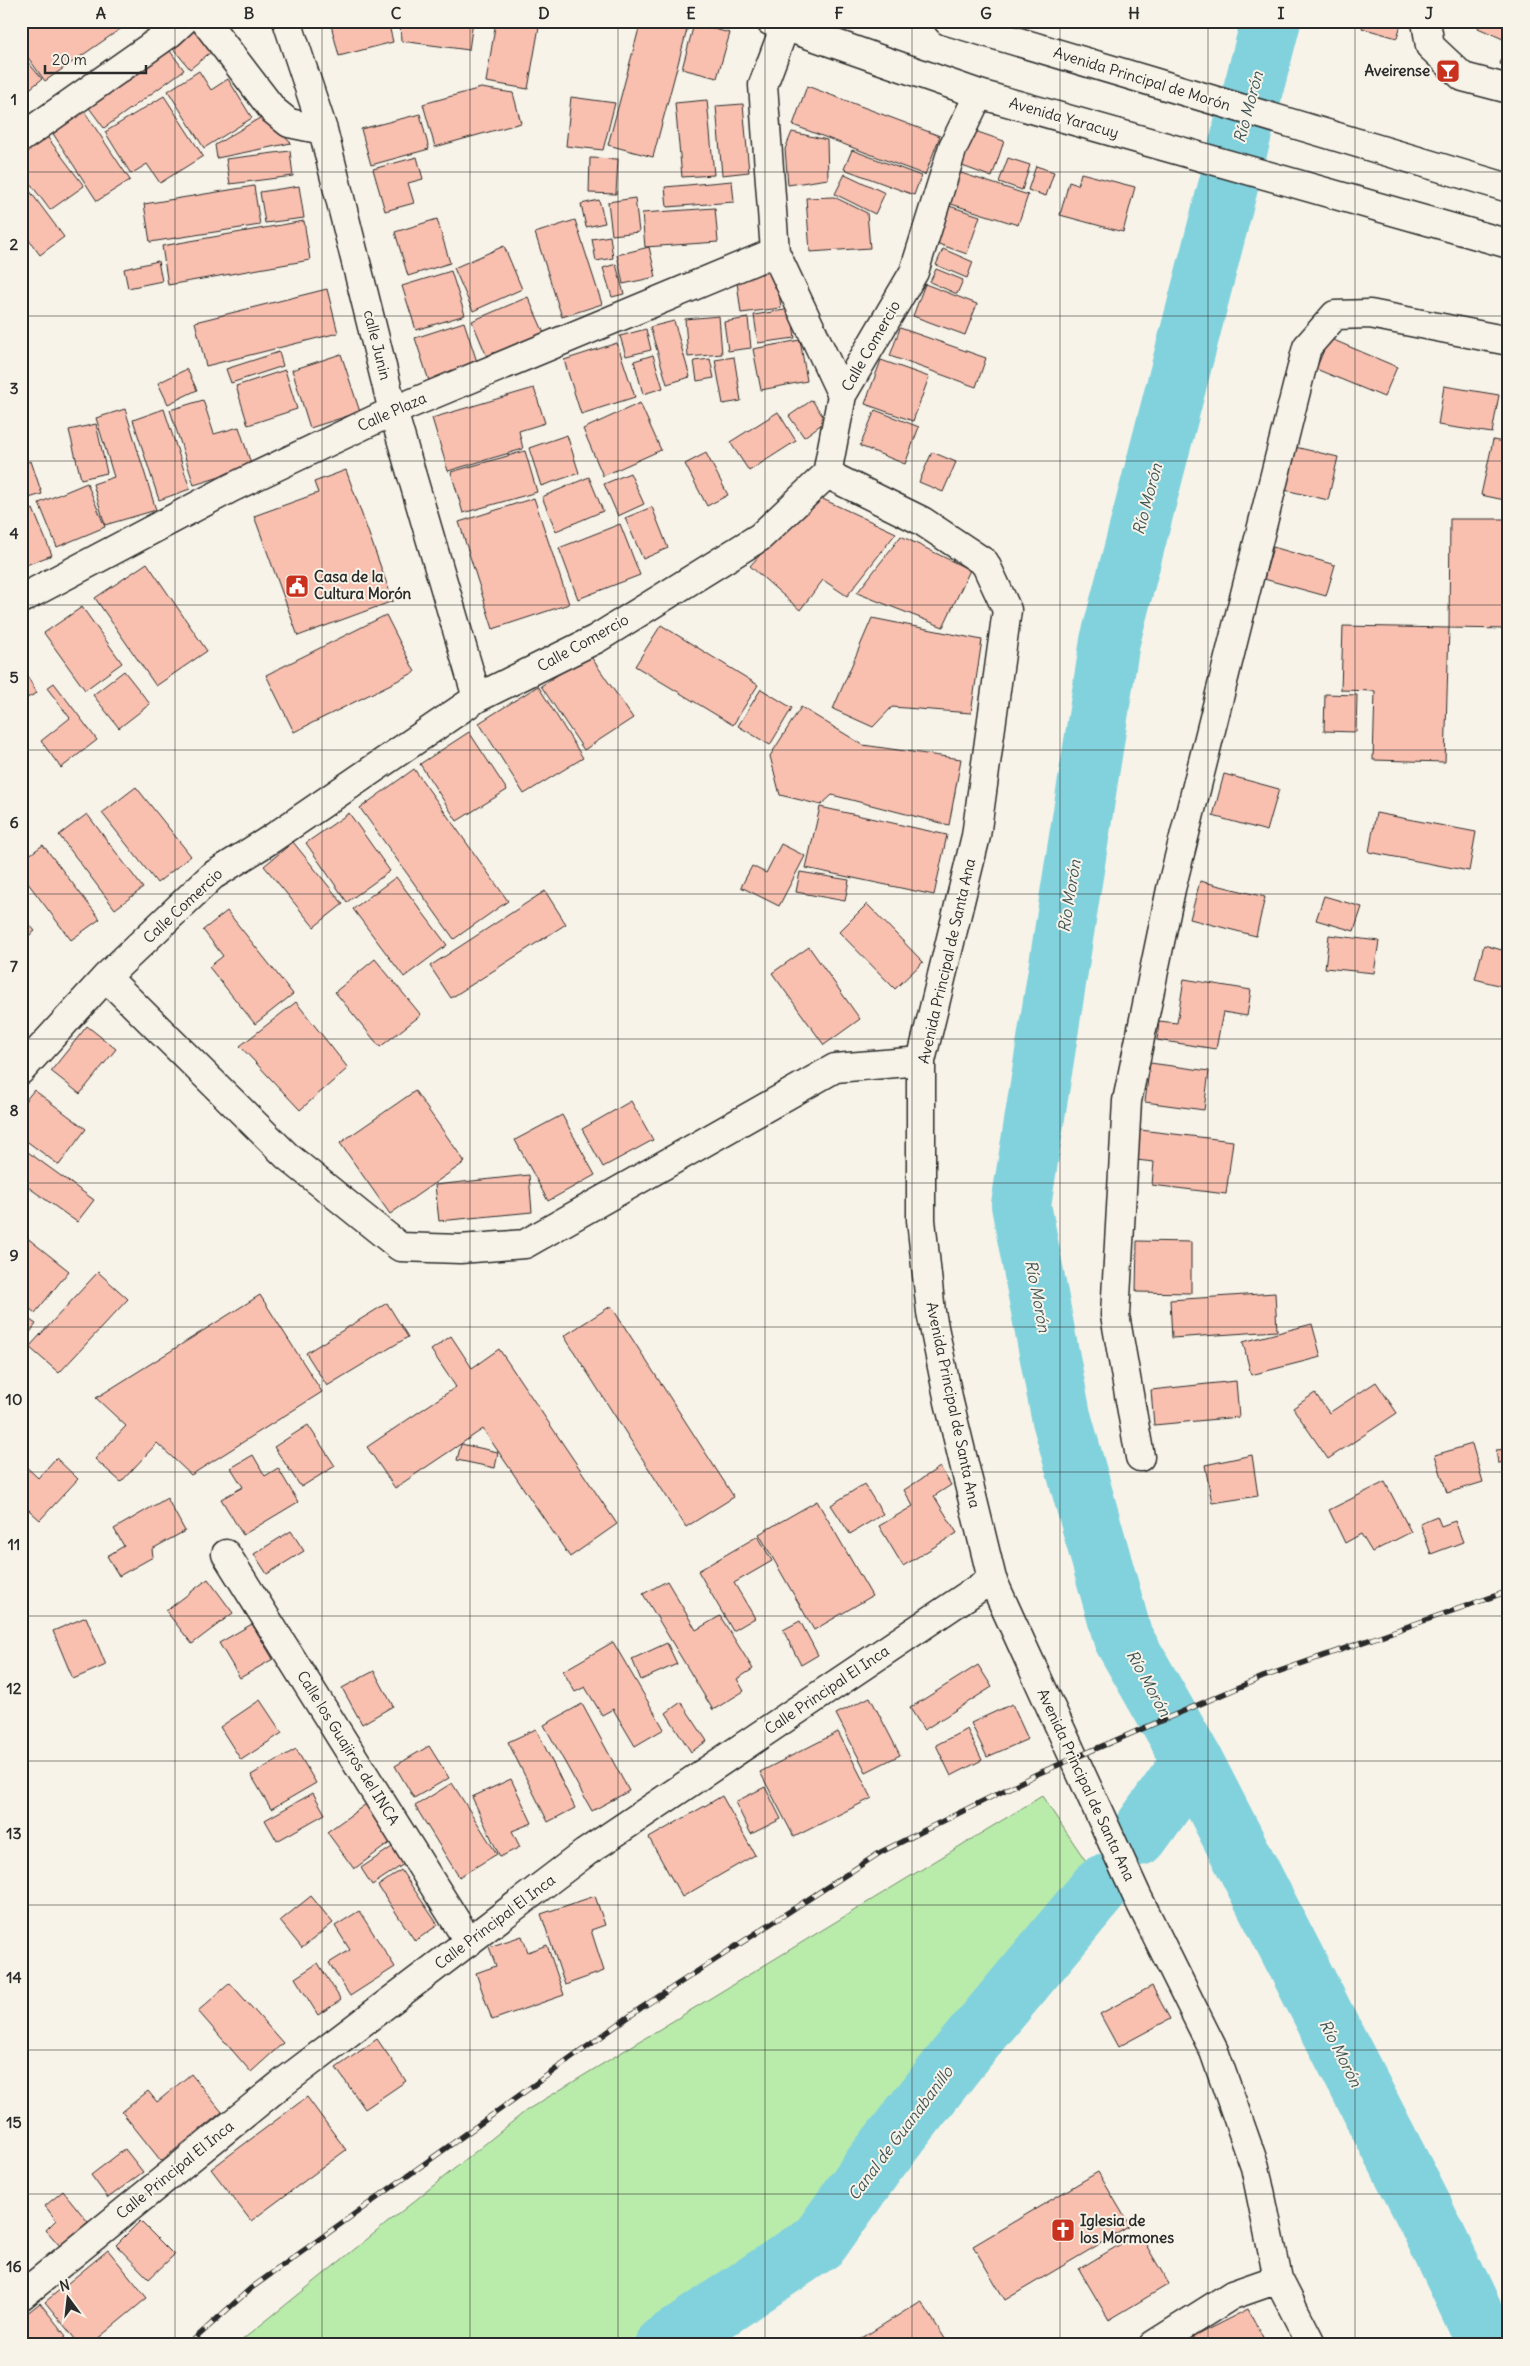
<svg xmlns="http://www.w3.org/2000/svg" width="1530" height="2366" font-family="Delius,sans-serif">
  <rect width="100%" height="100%" fill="#f7f3e8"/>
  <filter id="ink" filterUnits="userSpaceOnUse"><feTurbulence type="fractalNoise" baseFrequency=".02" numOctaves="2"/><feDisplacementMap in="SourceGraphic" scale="10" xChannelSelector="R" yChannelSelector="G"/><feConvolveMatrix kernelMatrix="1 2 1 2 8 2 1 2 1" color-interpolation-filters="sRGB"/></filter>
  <g filter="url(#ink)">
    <!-- green -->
    <path fill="#b9ebab" stroke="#728b6b" d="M1042,1796L1102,1885L820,2241L665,2345H236L527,2110Z"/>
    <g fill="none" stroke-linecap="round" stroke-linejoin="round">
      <!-- river -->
      <path stroke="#82d2dd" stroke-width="60" d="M1271,21L1110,641L1021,1205L1061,1416L1123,1638L1193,1761L1424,2211L1488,2345
        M1139,1836L1193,1761
        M665,2345L820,2241L874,2165L957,2059L1102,1885"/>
    </g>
    <!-- building -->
    <path fill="#f9c0b0" stroke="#2b2b2b" d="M21,21H132L45,81L21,48Z
      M330,21H388L393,42L339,56Z
      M400,21H473L469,50L401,41Z
      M496,21H540L528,89L486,82Z
      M641,21H653L687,30L653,157L608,145Z
      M1364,21H1402L1397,38L1362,28Z
      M1481,21H1509L1503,39L1478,28Z
      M694,24L730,33L717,78L682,69Z
      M193,28L212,51L190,69L171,46Z
      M1509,35V67L1500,64Z
      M167,47L184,70L104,128L87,105Z
      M21,54L42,79L21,96Z
      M199,71L211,90L228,79L252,118L204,148L168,91Z
      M807,86L940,136L925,175L793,125Z
      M481,88L513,93L521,123L435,147L423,104Z
      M164,96L203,156L160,183L147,164L131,174L105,132Z
      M571,97L615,103L603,150L566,146Z
      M707,100L714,175L682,177L675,103Z
      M743,104L749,172L722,175L716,106Z
      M82,108L130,180L97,201L50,129Z
      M420,114L429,149L371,165L361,129Z
      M263,116L291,143L217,158L215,145Z
      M969,129L1004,141L992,177L957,164Z
      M792,132L827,140L828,179L788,185L785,149Z
      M45,134L84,186L50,210L21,171V151Z
      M852,150L921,176L914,195L844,169Z
      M290,151L293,176L230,184L226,159Z
      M417,157L423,179L408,183L414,203L385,211L373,169Z
      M590,158L618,159L616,194L589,193Z
      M1008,158L1030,165L1022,190L999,182Z
      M1036,166L1054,172L1046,196L1028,190Z
      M958,172L1028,195L1018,225L948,203Z
      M1081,173L1135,187L1123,232L1060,215L1069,182L1078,185Z
      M845,174L885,193L875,214L835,194Z
      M21,179L64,237L40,255L26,236L21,240Z
      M732,181L734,202L667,207L665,187Z
      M254,186L260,225L150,242L144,204Z
      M299,186L304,218L265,223L260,192Z
      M834,197L867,213L870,248L810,252L806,198Z
      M635,198L639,232L612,235L608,202Z
      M599,200L605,223L586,227L581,204Z
      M943,204L980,216L967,254L930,241Z
      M715,208L718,242L645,247L642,213Z
      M437,219L450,263L408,276L395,232Z
      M575,220L602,304L562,317L535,233Z
      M304,221L310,260L168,285L162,246Z
      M610,236L613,258L596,261L592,239Z
      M504,246L522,289L473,311L454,268Z
      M649,247L656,277L623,284L617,255Z
      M943,249L973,262L967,278L936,265Z
      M158,261L162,281L128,288L124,269Z
      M616,264L624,294L612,297L603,268Z
      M776,269L781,308L741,313L736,274Z
      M936,269L963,280L957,294L930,282Z
      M451,271L465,315L416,330L402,286Z
      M925,284L977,304L965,335L913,316Z
      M327,289L338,333L206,366L195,322Z
      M528,297L547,340L490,364L472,321Z
      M791,309L795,338L758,343L754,315Z
      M719,316L722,354L688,357L685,319Z
      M748,318L751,348L728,351L724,322Z
      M674,321L690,377L667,384L650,327Z
      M464,322L479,368L430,384L415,338Z
      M900,328L986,358L976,387L890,356Z
      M646,329L651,350L626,356L620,336Z
      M1329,338L1397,367L1384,397L1316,369Z
      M800,340L807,381L761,390L753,349Z
      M617,343L635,397L581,414L564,360Z
      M279,352L283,366L231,383L226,369Z
      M341,354L360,412L310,428L292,370Z
      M653,355L663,388L643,394L634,361Z
      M734,357L741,401L723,404L715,360Z
      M710,359L714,378L697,381L694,361Z
      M881,360L929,377L913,421L865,404Z
      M187,369L197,390L168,404L158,383Z
      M285,370L297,409L248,425L236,386Z
      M1444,386L1499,395L1492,433L1438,425Z
      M534,388L545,423L519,431L523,449L448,471L432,418Z
      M203,400L214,434L239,427L252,467L194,485L170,410Z
      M812,400L826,421L804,437L789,416Z
      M640,403L661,450L603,476L583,429Z
      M125,409L156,510L105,525L93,484L114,477L96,418Z
      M164,409L190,489L159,500L133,420Z
      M875,410L919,427L905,464L860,446Z
      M778,412L796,441L749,471L730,442Z
      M96,424L107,473L81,479L69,430Z
      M567,435L579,473L541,486L529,448Z
      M1493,440L1509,443V501L1481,495Z
      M1295,447L1338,457L1328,500L1285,490Z
      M525,451L537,492L463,513L451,472Z
      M932,452L956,462L943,492L919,482Z
      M706,453L728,495L707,506L685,464Z
      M31,461L42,494L29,498L21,475V464Z
      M346,470L393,601L298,636L254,516L318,493L314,482Z
      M630,473L644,504L618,516L604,484Z
      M589,477L603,511L556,531L542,497Z
      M87,483L105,527L57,547L39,503Z
      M814,495L896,533L847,596L823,580L800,610L750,566Z
      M534,498L569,604L493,629L459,522Z
      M652,507L668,548L643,559L625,518Z
      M33,509L52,555L21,567V514Z
      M1450,519H1509L1508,629L1449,628Z
      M620,524L640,575L578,599L559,548Z
      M901,536L970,570L943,627L857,593Z
      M1273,547L1335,565L1326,596L1264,579Z
      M147,563L207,651L156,686L95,598Z
      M82,607L122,663L85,690L44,633Z
      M386,615L415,672L294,732L266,675Z
      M872,618L982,640L971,713L892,707L873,727L833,709Z
      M661,625L758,685L733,725L635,666Z
      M1343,626L1449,628L1445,762L1373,760L1375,691L1341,690Z
      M589,654L633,718L584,750L541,686Z
      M21,665L37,693L21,701Z
      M124,671L150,704L119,728L93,695Z
      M54,683L97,740L61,768L41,741L70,718L47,688Z
      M538,686L583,758L524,794L479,723Z
      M761,689L792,708L770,745L738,726Z
      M1325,694L1357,695L1356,732L1324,731Z
      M801,707L863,745L961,759L949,825L832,795L821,805L780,795L770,756Z
      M469,732L507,790L457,821L420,764Z
      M414,769L508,901L454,939L360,808Z
      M1224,774L1279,789L1267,831L1213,816Z
      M136,787L191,856L157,883L102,813Z
      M820,807L947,835L934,895L806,868Z
      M349,813L390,871L347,902L306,843Z
      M1376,813L1476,832L1469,871L1369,852Z
      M1507,813H1509V845L1504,844Z
      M87,814L143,888L115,909L59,835Z
      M293,842L343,904L314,927L264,866Z
      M781,844L805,856L779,906L741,887L752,866L766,873Z
      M43,845L100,919L71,940L21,874V861Z
      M800,872L849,880L845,901L796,892Z
      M396,877L447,945L404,977L353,909Z
      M1200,881L1265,897L1256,936L1190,919Z
      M545,891L566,924L451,998L430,966Z
      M1324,896L1362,907L1354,931L1316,920Z
      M867,904L923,962L895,989L839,932Z
      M227,911L293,994L255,1024L209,967L223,956L203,930Z
      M21,915L35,931L21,942Z
      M1329,935L1379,941L1374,973L1325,968Z
      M1484,945L1509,952V988L1475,979Z
      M809,947L860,1019L824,1045L772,973Z
      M375,959L421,1015L380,1047L335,992Z
      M1184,979L1251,990L1247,1016L1223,1012L1216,1049L1157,1040L1159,1021L1177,1023Z
      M296,1002L348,1068L300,1110L240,1046Z
      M87,1026L116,1049L80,1094L51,1071Z
      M1150,1063L1209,1071L1204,1110L1145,1102Z
      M34,1090L86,1129L59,1165L21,1137V1106Z
      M415,1091L465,1162L390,1214L340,1143Z
      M631,1101L653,1140L603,1167L582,1129Z
      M562,1115L595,1175L548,1201L515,1140Z
      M1140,1130L1233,1141L1226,1194L1152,1185L1154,1162L1136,1160Z
      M21,1147L94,1200L77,1222L21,1182Z
      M529,1175L532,1212L439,1221L435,1185Z
      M21,1233L69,1271L35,1313L21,1301Z
      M1137,1241L1191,1242V1293L1136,1292Z
      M98,1272L128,1299L59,1373L29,1347Z
      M1275,1293L1277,1331L1172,1338L1170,1300Z
      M260,1295L322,1392L191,1475L157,1443L121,1482L95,1459L126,1426L96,1398Z
      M387,1303L408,1337L327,1386L306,1353Z
      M611,1306L734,1497L686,1527L564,1336Z
      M21,1314L36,1324L21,1345Z
      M1312,1324L1321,1357L1251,1375L1243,1342Z
      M451,1336L472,1368L499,1349L617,1524L570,1557L483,1429L395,1488L367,1447L456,1387L431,1350Z
      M1236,1381L1239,1417L1154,1425L1151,1390Z
      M1376,1382L1397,1413L1328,1459L1293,1408L1315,1393L1329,1413Z
      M308,1425L335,1466L301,1487L274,1447Z
      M1505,1429H1509V1462L1498,1463L1496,1450L1508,1449Z
      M461,1444L498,1452L495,1468L457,1460Z
      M1472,1444L1483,1482L1447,1493L1435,1455Z
      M253,1455L265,1476L278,1468L298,1502L243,1535L221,1499L243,1487L231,1468Z
      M1252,1455L1258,1496L1212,1503L1205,1465Z
      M56,1458L78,1479L40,1520L21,1503V1462L38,1478Z
      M940,1467L951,1485L934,1496L957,1533L903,1566L879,1526L913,1506L904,1490Z
      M1385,1482L1411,1532L1372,1552L1361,1534L1345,1543L1329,1510Z
      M864,1484L883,1514L850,1534L831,1505Z
      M167,1498L185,1531L152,1549L153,1557L119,1576L107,1556L124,1546L114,1529Z
      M817,1501L872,1596L814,1630L759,1534Z
      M1437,1516L1441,1526L1455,1521L1463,1542L1431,1554L1420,1523Z
      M291,1531L304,1551L267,1574L254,1554Z
      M758,1536L772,1561L734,1583L755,1618L733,1631L698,1571Z
      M208,1579L233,1613L192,1644L166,1611Z
      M667,1581L696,1630L720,1616L753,1669L737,1679L744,1691L713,1710L643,1594Z
      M86,1617L106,1665L73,1679L53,1631Z
      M800,1621L818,1655L801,1665L783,1630Z
      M252,1624L273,1659L240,1678L219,1643Z
      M613,1642L664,1729L635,1746L613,1709L602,1715L585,1687L575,1692L563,1671Z
      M667,1643L677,1664L641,1680L632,1659Z
      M978,1665L992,1687L924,1730L910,1708Z
      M374,1671L393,1706L362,1724L342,1688Z
      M870,1697L900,1755L866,1772L836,1714Z
      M260,1700L282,1733L241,1760L220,1727Z
      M681,1702L707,1741L691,1752L666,1713Z
      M582,1704L629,1791L592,1811L544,1725Z
      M1012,1704L1028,1739L987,1757L971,1723Z
      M536,1729L575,1808L548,1822L508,1742Z
      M967,1729L982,1760L951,1776L936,1745Z
      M838,1732L872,1798L794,1837L760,1772Z
      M429,1746L449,1778L414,1798L395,1766Z
      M296,1749L316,1783L271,1809L251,1775Z
      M511,1779L532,1823L512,1831L520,1847L500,1857L472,1797Z
      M452,1783L497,1854L459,1877L415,1806Z
      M765,1787L781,1819L751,1834L735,1802Z
      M313,1793L325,1814L277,1841L265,1820Z
      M722,1796L755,1855L682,1897L649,1838Z
      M369,1802L395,1839L354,1869L327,1832Z
      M398,1843L410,1860L372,1885L361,1868Z
      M401,1870L438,1925L415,1941L378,1886Z
      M311,1896L333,1923L302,1948L280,1921Z
      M595,1896L605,1925L591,1930L604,1971L565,1985L541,1914Z
      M359,1911L395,1967L350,1996L329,1963L350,1950L335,1926Z
      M522,1936L528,1952L547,1945L564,1995L492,2020L476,1973L496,1966L489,1947Z
      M318,1963L341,2000L318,2015L295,1978Z
      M230,1983L283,2043L251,2072L198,2011Z
      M1152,1986L1170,2019L1118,2047L1100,2014Z
      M377,2039L406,2081L365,2109L336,2068Z
      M191,2074L222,2112L161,2161L122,2112L148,2091L157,2102Z
      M307,2097L346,2150L251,2221L211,2169Z
      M125,2149L143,2172L108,2198L91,2175Z
      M1098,2172L1130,2226L1005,2300L973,2246Z
      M63,2191L88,2222L60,2246L46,2230L56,2220L45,2206Z
      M140,2221L174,2255L149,2279L116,2245Z
      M1139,2233L1169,2284L1109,2320L1079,2269Z
      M108,2250L147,2298L90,2345H80L45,2302Z
      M921,2301L949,2345H855L854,2343Z
      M40,2303L66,2336L55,2345H21V2318Z
      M1248,2309L1267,2345H1192L1189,2339Z"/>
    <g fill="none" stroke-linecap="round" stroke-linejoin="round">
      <!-- street casing -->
      <g stroke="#2b2b2b" stroke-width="31">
        <path id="street" d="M205,21L273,110L289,123L323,130
          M287,21L323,130L393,411L477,698
          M1426,21L1430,46L1463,77L1509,89
          M785,26L763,85L775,252L842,395
          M21,138L170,33L183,21
          M827,474L922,521L985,563L1007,610L976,836L921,1061V1220L931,1312L949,1402L992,1579L1137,1896L1214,2051L1255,2167L1278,2279L1312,2345
          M21,599L231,488L393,411L775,252
          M106,977L287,1156L400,1247L460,1249L525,1244L835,1068L921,1061
          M21,1070L106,977L212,876L271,839L477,698L596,639L760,537L827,474L842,395L914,272L953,147L979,94
          M1140,1457L1115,1315L1127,1101L1171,889L1307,347L1335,315L1370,314L1509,341
          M226,1554L469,1942
          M21,2296L280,2085L585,1853L992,1579
          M1153,2345L1232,2295L1278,2279"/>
      </g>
      <!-- primary casing -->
      <g stroke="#2b2b2b" stroke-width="31">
        <path id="primary" d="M770,21L979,94L1509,244
          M948,21L1509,188"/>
      </g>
      <!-- street -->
      <use href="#street" stroke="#f7f3e8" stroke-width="28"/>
      <!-- primary -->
      <use href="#primary" stroke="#f7f3e8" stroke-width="28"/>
      <!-- rail casing -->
      <g stroke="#2b2b2b" stroke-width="5.5">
        <path id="rail" d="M188,2345L250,2289L641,2008L881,1852L1037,1774L1263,1677L1509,1591"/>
      </g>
      <!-- rail -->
      <use href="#rail" stroke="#f7f3e8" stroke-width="4" stroke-dasharray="11" stroke-linecap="butt"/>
    </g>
  </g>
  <!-- grid -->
  <path fill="none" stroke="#2b2b2b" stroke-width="1" stroke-opacity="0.55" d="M175,21V2345M322,21V2345M470,21V2345M618,21V2345M765,21V2345M912,21V2345M1060,21V2345M1208,21V2345M1355,21V2345M21,172H1509M21,316H1509M21,461H1509M21,605H1509M21,750H1509M21,894H1509M21,1039H1509M21,1183H1509M21,1327H1509M21,1472H1509M21,1616H1509M21,1761H1509M21,1905H1509M21,2050H1509M21,2194H1509"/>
  <!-- icons -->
  <defs>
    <g id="bar-square" transform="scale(1.25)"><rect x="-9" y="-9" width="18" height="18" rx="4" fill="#c8321e" stroke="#f7f3e8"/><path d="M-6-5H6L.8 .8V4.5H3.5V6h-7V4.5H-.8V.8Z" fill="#fff"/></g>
    <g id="civic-square" transform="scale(1.25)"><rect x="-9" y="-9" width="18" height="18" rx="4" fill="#c8321e" stroke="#f7f3e8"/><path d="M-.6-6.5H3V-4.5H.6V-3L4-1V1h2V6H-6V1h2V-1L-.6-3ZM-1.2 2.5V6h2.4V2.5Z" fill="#fff"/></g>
    <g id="church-square" transform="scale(1.25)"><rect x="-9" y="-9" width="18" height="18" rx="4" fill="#c8321e" stroke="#f7f3e8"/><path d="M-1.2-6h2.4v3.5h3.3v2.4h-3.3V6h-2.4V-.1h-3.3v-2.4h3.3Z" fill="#fff"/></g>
  </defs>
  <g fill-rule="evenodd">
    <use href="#bar-square" x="1448" y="71"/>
    <use href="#civic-square" x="297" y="586"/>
    <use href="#church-square" x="1063" y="2230"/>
  </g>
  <g text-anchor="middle" stroke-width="4" stroke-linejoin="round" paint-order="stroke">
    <!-- poi labels -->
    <g font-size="15" font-weight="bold" fill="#2b2b2b" stroke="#f7f3e8" text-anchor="start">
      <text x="1430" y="76" text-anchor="end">Aveirense</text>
      <text x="314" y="582">Casa de la<tspan x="314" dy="17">Cultura Morón</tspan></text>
      <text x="1080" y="2226">Iglesia de<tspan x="1080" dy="17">los Mormones</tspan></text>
    </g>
    <!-- street labels -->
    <g font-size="15" fill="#2b2b2b" stroke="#f7f3e8">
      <text transform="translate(1142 79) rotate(17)" y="5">Avenida Principal de Morón</text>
      <text transform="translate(1064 118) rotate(16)" y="5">Avenida Yaracuy</text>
      <text transform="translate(377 345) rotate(76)" y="5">calle Junin</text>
      <text transform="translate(871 346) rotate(-60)" y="5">Calle Comercio</text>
      <text transform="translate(392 412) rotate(-24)" y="5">Calle Plaza</text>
      <text transform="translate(583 643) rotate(-29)" y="5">Calle Comercio</text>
      <text transform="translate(183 906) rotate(-43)" y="5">Calle Comercio</text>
      <text transform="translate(947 961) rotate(-77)" y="5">Avenida Principal de Santa Ana</text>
      <text transform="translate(953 1405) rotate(78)" y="5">Avenida Principal de Santa Ana</text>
      <text transform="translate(827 1690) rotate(-34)" y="5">Calle Principal El Inca</text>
      <text transform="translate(348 1748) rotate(58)" y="5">Calle los Guajiros del INCA</text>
      <text transform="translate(1086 1785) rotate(65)" y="5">Avenida Principal de Santa Ana</text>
      <text transform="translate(495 1922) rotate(-37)" y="5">Calle Principal El Inca</text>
      <text transform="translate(175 2170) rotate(-39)" y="5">Calle Principal El Inca</text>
    </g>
    <!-- water labels -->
    <g font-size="16" font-style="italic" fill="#415558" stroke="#f7f3e8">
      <text transform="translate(1248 107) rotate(-75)" y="6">Río Morón</text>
      <text transform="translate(1147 499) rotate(-75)" y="6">Río Morón</text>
      <text transform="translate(1069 896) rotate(-81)" y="6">Río Morón</text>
      <text transform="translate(1038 1296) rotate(79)" y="6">Río Morón</text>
      <text transform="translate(1149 1683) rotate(61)" y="6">Río Morón</text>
      <text transform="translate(1341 2053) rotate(63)" y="6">Río Morón</text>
      <text transform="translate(900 2133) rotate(-53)" y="6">Canal de Guanabanillo</text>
    </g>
  </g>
  <!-- margin -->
  <rect width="1530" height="2366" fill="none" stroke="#f7f3e8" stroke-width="55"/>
  <!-- north arrow -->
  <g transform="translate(68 2298) rotate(345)" stroke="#f7f3e8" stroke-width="4" paint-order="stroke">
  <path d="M0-4L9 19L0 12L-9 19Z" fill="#2b2b2b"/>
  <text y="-8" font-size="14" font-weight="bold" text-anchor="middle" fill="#2b2b2b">N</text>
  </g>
  <!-- scale -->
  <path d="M45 65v8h101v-8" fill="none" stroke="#2b2b2b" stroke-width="2.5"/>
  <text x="52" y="65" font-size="15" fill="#2b2b2b" stroke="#f7f3e8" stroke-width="4" paint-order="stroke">20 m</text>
  <rect x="28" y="28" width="1474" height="2310" fill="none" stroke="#2b2b2b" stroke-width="2"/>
  <g font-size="16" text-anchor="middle" font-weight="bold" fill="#2b2b2b">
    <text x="101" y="19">A</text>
    <text x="249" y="19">B</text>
    <text x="396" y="19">C</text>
    <text x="544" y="19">D</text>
    <text x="691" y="19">E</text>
    <text x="839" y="19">F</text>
    <text x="986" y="19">G</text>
    <text x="1134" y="19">H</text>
    <text x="1281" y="19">I</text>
    <text x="1429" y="19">J</text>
    <text x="14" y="105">1</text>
    <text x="14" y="250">2</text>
    <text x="14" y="394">3</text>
    <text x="14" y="539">4</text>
    <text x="14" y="683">5</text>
    <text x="14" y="828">6</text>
    <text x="14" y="972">7</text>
    <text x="14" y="1116">8</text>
    <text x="14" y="1261">9</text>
    <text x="14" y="1405">10</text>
    <text x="14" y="1550">11</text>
    <text x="14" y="1694">12</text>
    <text x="14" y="1839">13</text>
    <text x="14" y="1983">14</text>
    <text x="14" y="2128">15</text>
    <text x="14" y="2272">16</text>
  </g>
</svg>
